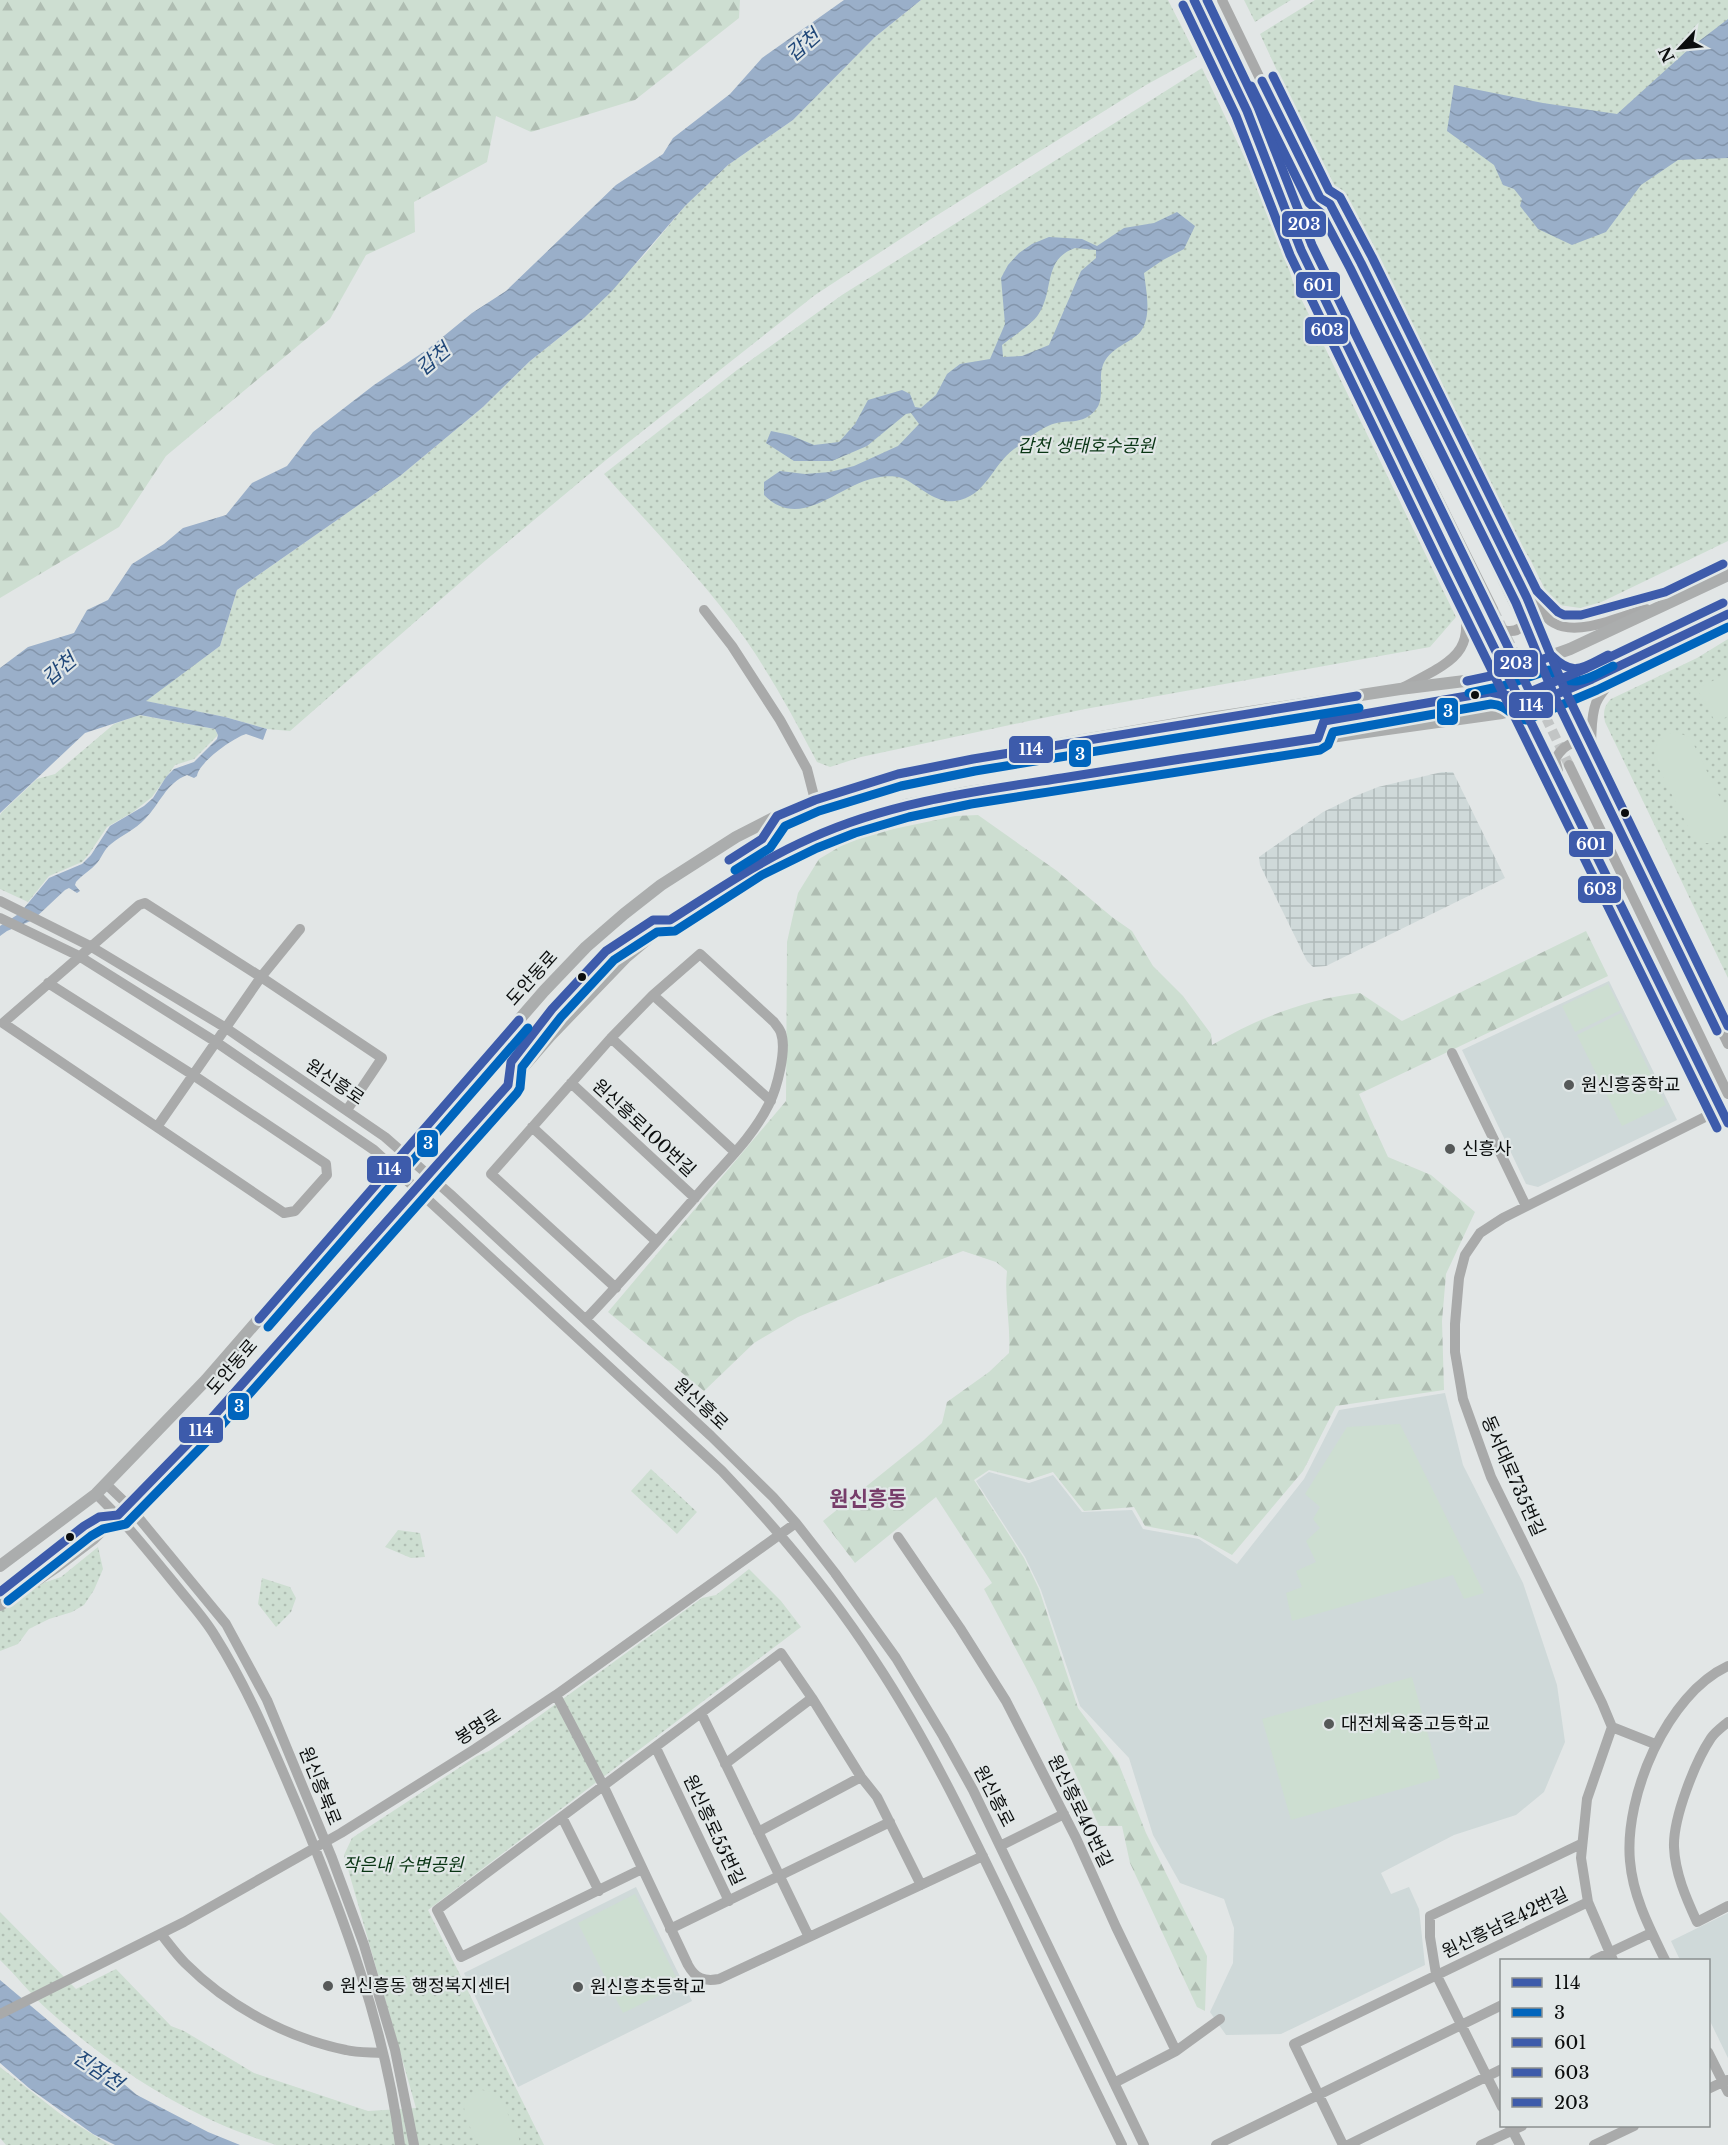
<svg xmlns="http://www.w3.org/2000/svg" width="1728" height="2145" font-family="'Libre Baskerville','Noto Sans KR',serif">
  <defs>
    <pattern id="industrial-grid" width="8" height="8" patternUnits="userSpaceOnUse" patternTransform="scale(1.5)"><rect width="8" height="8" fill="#cfd9d9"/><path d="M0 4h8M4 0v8" fill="none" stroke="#b0b9b9"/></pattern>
    <pattern id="green-dots" width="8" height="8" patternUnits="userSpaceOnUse" patternTransform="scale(1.5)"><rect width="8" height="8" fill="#cdded1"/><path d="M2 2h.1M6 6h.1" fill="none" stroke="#afbdb2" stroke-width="1.8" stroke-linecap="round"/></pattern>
    <pattern id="forest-firs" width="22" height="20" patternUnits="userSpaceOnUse" patternTransform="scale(1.5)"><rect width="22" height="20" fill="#cdded1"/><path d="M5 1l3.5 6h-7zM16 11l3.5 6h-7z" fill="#afbdb2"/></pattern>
    <pattern id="water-waves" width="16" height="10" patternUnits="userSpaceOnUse" patternTransform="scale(1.5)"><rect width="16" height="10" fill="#9aafc9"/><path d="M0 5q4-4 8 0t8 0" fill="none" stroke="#8395ab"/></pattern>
  </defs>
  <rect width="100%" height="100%" fill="#e2e6e6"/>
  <!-- built -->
  <path fill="#cfd9d9" d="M1609,981L1677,1120L1538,1187L1526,1184L1462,1050Z
    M1445,1393L1463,1465L1523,1583L1557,1685L1565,1742L1544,1792L1516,1815L1454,1835L1381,1873L1391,1894L1409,1887L1419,1909L1425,1965L1281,2034L1226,2035L1210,2012L1233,1963L1234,1928L1224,1899L1180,1883L1153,1835L1129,1758L1080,1706L1041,1590L1025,1557L976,1481L989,1472L1029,1483L1053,1475L1082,1512L1132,1510L1143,1529L1199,1539L1237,1564L1304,1479L1339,1410Z
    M636,1887L692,2001L518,2087L464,1973Z
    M1728,1913V2058L1709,2019L1708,1960H1680L1671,1941Z"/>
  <!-- industrial -->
  <path fill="url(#industrial-grid)" d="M1442,772H1453L1505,878L1326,966L1313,967L1307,961L1260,865L1259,857L1323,812L1358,795L1378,787Z"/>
  <!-- green -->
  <path fill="url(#green-dots)" d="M921,0H1168L1197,57L1146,85L931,219L815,295L606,460L486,560L290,731L267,729L225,717L145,701L220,646L237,590L400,476L483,407L530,361L584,318L646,253L685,206L728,165L793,120L875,37Z
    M1244,0H1291L1255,22Z
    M1315,0H1728V541L1587,609L1552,604L1530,559L1486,490L1374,262L1312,146L1260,34Z
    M1202,68L1273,217L1293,282L1456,617L1430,647L1085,709L861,757L830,767L817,762C795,720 773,679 746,640C706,583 651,527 604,474L737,370L842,295Z
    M1728,639V978L1605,722C1603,712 1604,706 1611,699L1697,658Z
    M139,715L215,729L218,735L194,759L175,765L152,797L133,812L107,827L89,854L82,862L49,876L28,902L0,889V815L2,812L37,779L55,774L114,724Z
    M651,1469L697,1512L677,1534L631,1491Z
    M398,1530L420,1533L425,1557L411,1558L385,1547Z
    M98,1547L103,1569L94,1590L84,1605L72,1612L49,1619L29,1629L18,1644L0,1651V1611L43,1583L61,1577Z
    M749,1569L781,1601L801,1627L428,1910L544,2145H276C190,2118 115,2070 48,2010C31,1995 17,1976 0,1960V1912L76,1989L116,1969L171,2026L184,2031L254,2073L368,2111L416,2108L344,1855L352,1838L477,1756L489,1751L513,1735L702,1598L716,1595Z
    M262,1578L290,1587L296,1598L291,1612L276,1627L258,1604Z
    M0,2067L63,2116L110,2145H6L0,2138Z"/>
  <!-- forest -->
  <path fill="url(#forest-firs)" d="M0,0H740L739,18L635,100L531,132L496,116L487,162L414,202L415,232L366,255L330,319L166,456L119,527L0,598Z
    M978,815L1057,871L1112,917L1132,931L1153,966L1183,996L1211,1034L1212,1045C1258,1018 1307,999 1360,993L1402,1021L1586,931L1608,976L1359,1094L1388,1157L1431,1175L1475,1212L1446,1274L1442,1321L1444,1390L1336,1406L1303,1471L1232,1555L1198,1536L1145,1526L1134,1507L1084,1511L1053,1472L1029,1480L989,1470L974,1480L1024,1558L1039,1589L1078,1708L1118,1762L1146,1833L1207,1956L1205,2011L1197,2007L1130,1863L1122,1826H1099L1036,1687L984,1589L992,1583L936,1497L855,1563L823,1521L924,1440L942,1423L947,1402L989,1372L1009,1353C1011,1325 1004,1299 1007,1271L996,1262L963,1251L862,1290L798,1317L754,1343L704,1391L608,1312L786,1101L787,942L798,893L819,859L851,840L879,832L955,816Z"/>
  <!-- pitch -->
  <path fill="#cdded1" d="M1728,673V716L1716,723L1697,689Z
    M1676,732L1689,737L1693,743L1728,814V831L1718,841L1711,843H1704L1692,835L1655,761C1652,745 1660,734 1676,732Z
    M1608,984L1621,1010L1575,1032L1562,1006Z
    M1621,1013L1666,1105L1622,1126L1577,1035Z
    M1400,1424L1484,1593L1464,1599L1453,1575L1292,1621L1286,1593L1302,1587L1296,1571L1316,1562L1306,1541L1320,1528L1313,1519L1320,1507L1305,1494L1347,1427Z
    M1412,1677L1440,1778L1291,1820L1262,1719Z
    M635,1894L680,1985L623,2013L578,1923Z
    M482,2090L498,2093L519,2138V2145H479C470,2125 449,2098 482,2090Z"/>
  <!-- water -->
  <path fill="url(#water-waves)" fill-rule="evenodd" d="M844,0H921L875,37L793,120L728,165L685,206L612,291L584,318L530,361L483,407L400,476L237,590L220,646L146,701L225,717L267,729L263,740L246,734C233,738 199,762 197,776L194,778L187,775C166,783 160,804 145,819C135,830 122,835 111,844C104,849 102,857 97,863C91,870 82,875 76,882L75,885L80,891L77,893L69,888L65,890L33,920L7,931L0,936V926L20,913L49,878L82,864L91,855L110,826L144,806L153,798L166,777L174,769L194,762L217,739L218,735L215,729L140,715L85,733L0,813V668L28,647L74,633L87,610L108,600L132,564L164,544L183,528L226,515L252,483L287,466L313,432L374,385L428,349L472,313L506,291L616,185L663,154L673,138L730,94L762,58Z
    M1728,19V158L1678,160L1641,185L1606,232L1572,245L1538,229L1520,206L1522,199L1514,189L1503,185L1494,165L1447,131L1454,85L1543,103L1617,114L1690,48Z
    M1177,212L1195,226L1184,249L1163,260L1144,273C1146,290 1152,316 1141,331C1132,343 1108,347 1102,368C1099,379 1104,398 1097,408C1082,428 1066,417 1048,426C1036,431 1025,442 1014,449C992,465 986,497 955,501C935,504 919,485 902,478C896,476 886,476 880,477C840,482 802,533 764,495V482L780,471L805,474L830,472L854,466L898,446L919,424L911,413L906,414L867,446L832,461H794L766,443L771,431L790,435L814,445L839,442L855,424L868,400L902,390L910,394L915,407L921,408L936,395L947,374L960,364L990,359L1005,324L1001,278L1008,265L1019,253L1032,244L1049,237L1082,239L1097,246L1124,228L1154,223ZM1075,248L1096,250V258L1081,271L1049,345L1022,356L1003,357L1002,345C1011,338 1033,323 1038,315C1055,290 1042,260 1075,248Z
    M0,1980L137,2095L208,2132L240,2145H115L93,2134L29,2088L0,2063Z"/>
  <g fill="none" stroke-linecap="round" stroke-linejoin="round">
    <!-- minor-tunnel -->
    <path stroke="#c2c5c5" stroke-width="10" stroke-dasharray="10 5" stroke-linecap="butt" d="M1512,599L1589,757
      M1493,609L1569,765"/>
    <!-- minor -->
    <path stroke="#a9aaaa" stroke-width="10" d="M1194,0L1249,116
      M1222,0L1512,599
      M1247,111L1301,250L1448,554L1728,1123
      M1283,187L1493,609
      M1320,198L1330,204L1361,263L1527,598L1565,690L1728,1026
      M1530,600C1538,608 1545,618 1554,623C1578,637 1622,616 1646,609
      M704,610L732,646L780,720L807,769L815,800
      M1483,618C1494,628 1515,640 1526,621C1528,616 1527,607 1527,601
      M1404,687C1459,658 1479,651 1458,585
      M1591,742C1592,729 1591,716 1596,703C1602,689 1611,687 1614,669
      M1589,757L1728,1044
      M1569,765L1728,1094
      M1558,771L1555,759C1566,741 1579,737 1595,752
      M0,901L90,946L226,1028L385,1137L450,1194L711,1436L773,1497L796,1523L835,1573L896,1658L943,1736L973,1790L1144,2145
      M0,918L79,956L216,1042L374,1150L722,1471C778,1530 831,1592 875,1661C926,1738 966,1821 1006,1904C1044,1985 1083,2065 1122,2145
      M48,983L193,1075L326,1164L327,1175L295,1211L284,1213L3,1023L139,905L145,903L261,977L382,1058L347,1110
      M653,995L771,1101
      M611,1038L735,1152
      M1452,1053L1526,1206
      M571,1083L695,1198
      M157,1127L261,977L300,929
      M532,1127L656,1241
      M586,1319C627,1276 666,1231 705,1186C728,1160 754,1135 769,1104C777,1088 787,1050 781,1033C780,1029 776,1025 774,1022L700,954L653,995L611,1038L491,1174L616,1288
      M106,1484L128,1505L226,1624L267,1700L332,1858L364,1945L395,2050L414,2145
      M96,1494C126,1523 152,1556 179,1589C191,1604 205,1619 215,1636C249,1690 273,1749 298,1807C343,1915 386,2029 400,2145
      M898,1537L960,1628L1006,1701L1076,1838L1116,1927L1176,2051
      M556,1695L603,1785L688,1965C695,1978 704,1982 719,1979L983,1856
      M702,1715L809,1937
      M1728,1722C1722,1727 1715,1732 1711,1738C1695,1762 1673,1818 1674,1847C1675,1873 1686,1898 1697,1922L1728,1906
      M1612,1727L1587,1799L1581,1858L1588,1902L1613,1960
      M1655,1744L1612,1727L1602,1703L1491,1477L1463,1399L1455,1352V1324L1459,1278L1465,1255L1480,1233L1503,1218L1721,1109
      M656,1748L729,1901
      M725,1764L812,1698
      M562,1817L599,1891
      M758,1832L861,1777
      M1000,1846L1064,1814
      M642,1869L461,1957L437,1910L781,1653L812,1698L861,1777L877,1797L921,1885
      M670,1929L890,1822
      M161,1934C169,1944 176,1954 185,1963C228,2006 287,2038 346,2050C358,2053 371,2052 383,2053
      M1594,1960L1651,1933
      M1665,1960C1650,1929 1633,1897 1630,1861C1624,1796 1667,1694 1728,1666
      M0,2014L184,1922L341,1833L475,1749L556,1695L796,1523
      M1708,2052L1728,2092
      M1114,2083L1176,2051L1220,2019
      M1708,2089L1727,2080
      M1502,2107L1436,1974L1430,1937V1916L1581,1844
      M1510,2126L1520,2145
      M1216,2145L1502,2005
      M1343,2145L1294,2044L1588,1902
      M1348,2145L1502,2069
      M1481,2145L1522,2126
      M1594,2145L1634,2126"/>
    <!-- major -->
    <path stroke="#abadad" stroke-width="12" d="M0,1566L96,1494L206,1380L544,991L586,947L624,914L661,885L736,837L777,816L815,800L898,774L973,759L1211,718L1400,689L1489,678L1570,649L1728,575
      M0,1605L56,1567L93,1539L203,1428L386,1221L429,1175L550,1036L625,958L670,920L756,865L812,837L851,822L906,805L969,792L1309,740L1502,713L1524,708L1586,682L1728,614"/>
    <!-- bus-1 casing -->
    <g stroke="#e1e7e7" stroke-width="14">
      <path id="bus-1" d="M1467,681L1500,674L1552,656C1574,678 1584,667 1608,655
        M729,860L762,839L777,816L815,800L898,774L973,759L1357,696
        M259,1319L519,1020
        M0,1592L84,1526L99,1517L118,1515L203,1428L508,1085L511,1062L552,1009L606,951L653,920H670C716,891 761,860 811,838C890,802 977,791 1062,778C1147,764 1233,751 1318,738L1324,721L1490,692L1509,696L1524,708L1592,679L1728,614"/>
    </g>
    <!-- bus-2 casing -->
    <g stroke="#e1e7e7" stroke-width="14">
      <path id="bus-2" d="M1469,693L1503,686L1549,670C1572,691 1590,678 1613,666
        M735,870L770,848L785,826L819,811L901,786L975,771L1359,708
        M268,1327L528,1028
        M8,1601L91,1536L103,1529L126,1524L212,1436L517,1093L520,1088L522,1067L561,1017L614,960L657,932L675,931L762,875L817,848L855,833L909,817L971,804L1320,750L1328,745L1333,732L1491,704C1510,705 1512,720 1526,720L1597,690L1728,627"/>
    </g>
    <!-- bus-3 casing -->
    <g stroke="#e1e7e7" stroke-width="14">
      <path id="bus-3" d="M1194,0L1247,111L1301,250L1448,554L1728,1123
        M1262,81L1320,198L1330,204L1361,263L1527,598L1565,690L1728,1026"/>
    </g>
    <!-- bus-4 casing -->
    <g stroke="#e1e7e7" stroke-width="14">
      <path id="bus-4" d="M1183,5L1236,116L1290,255L1437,559L1717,1128
        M1251,86L1309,203L1321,213L1350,268L1516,603L1554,695L1717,1031"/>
    </g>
    <!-- bus-5 casing -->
    <g stroke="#e1e7e7" stroke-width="14">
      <path id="bus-5" d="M1207,0L1258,107L1312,245L1530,692L1587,668L1723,603
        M1273,76L1329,190L1340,197L1372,257L1537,591L1558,612L1564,615H1581L1665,592L1723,564"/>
    </g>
    <!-- bus-1 -->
    <use href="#bus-1" stroke="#3d5bab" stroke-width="9"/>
    <!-- bus-2 -->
    <use href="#bus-2" stroke="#0065bd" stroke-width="9"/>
    <!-- bus-3 -->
    <use href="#bus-3" stroke="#3d5bab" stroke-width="9"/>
    <!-- bus-4 -->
    <use href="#bus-4" stroke="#3d5bab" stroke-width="9"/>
    <!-- bus-5 -->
    <use href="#bus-5" stroke="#3d5bab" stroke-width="9"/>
  </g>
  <!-- markers -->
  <g fill="#0b0d0d" stroke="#e1e7e7" stroke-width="2">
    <circle cx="1475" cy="695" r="5"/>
    <circle cx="1625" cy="813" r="5"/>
    <circle cx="582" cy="977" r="5"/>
    <circle cx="70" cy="1537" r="5"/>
  </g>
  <g fill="#565959" stroke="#e1e7e7" stroke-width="2">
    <circle cx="1569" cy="1085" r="6"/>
    <circle cx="1450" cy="1149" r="6"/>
    <circle cx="1329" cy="1724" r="6"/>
    <circle cx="328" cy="1986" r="6"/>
    <circle cx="578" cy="1987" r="6"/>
  </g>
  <g text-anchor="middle" stroke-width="4.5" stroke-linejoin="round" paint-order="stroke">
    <!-- park labels -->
    <g font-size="18" font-style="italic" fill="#093514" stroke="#e1e7e7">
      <text x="1086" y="452">갑천 생태호수공원</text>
      <text x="403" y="1871">작은내 수변공원</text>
    </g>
    <!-- street labels -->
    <g font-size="18" fill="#0b0d0d" stroke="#e1e7e7">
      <text transform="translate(532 978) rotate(-48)" y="6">도안동로</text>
      <text transform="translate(335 1082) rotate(34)" y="6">원신흥로</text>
      <text transform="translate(644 1128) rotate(43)" y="6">원신흥로100번길</text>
      <text transform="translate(232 1367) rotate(-49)" y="6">도안동로</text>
      <text transform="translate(701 1404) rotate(43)" y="6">원신흥로</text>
      <text transform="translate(1513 1476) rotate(66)" y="6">동서대로735번길</text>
      <text transform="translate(478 1727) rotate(-33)" y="6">봉명로</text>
      <text transform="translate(320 1786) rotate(68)" y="6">원신흥북로</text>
      <text transform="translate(994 1796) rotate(63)" y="6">원신흥로</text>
      <text transform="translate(1080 1811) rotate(64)" y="6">원신흥로40번길</text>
      <text transform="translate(714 1830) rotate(65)" y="6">원신흥로55번길</text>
      <text transform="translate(1505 1923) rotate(-26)" y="6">원신흥남로42번길</text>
    </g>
    <!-- poi labels -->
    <g font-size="18" fill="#0b0d0d" stroke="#e1e7e7" text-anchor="start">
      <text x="1581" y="1091">원신흥중학교</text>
      <text x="1462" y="1155">신흥사</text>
      <text x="1341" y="1730">대전체육중고등학교</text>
      <text x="340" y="1992">원신흥동 행정복지센터</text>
      <text x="590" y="1993">원신흥초등학교</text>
    </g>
    <!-- water labels -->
    <g font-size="20" font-style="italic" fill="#214879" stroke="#e1e7e7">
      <text transform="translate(803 45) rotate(-41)" y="7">갑천</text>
      <text transform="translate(433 359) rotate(-40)" y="7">갑천</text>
      <text transform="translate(59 669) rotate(-40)" y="7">갑천</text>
      <text transform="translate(98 2070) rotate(34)" y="7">진잠천</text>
    </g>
    <!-- quarter labels -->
    <g font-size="21" font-weight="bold" fill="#773d6a" stroke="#e1e7e7">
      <text x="868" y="1506">원신흥동</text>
    </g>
  </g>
  <g stroke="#e1e7e7" stroke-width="2">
    <rect x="1281" y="210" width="46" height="28" rx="6" fill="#3d5bab"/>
    <rect x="1295" y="271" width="46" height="28" rx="6" fill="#3d5bab"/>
    <rect x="1304" y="316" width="45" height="29" rx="6" fill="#3d5bab"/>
    <rect x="1493" y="649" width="46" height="29" rx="6" fill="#3d5bab"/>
    <rect x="1508" y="691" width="46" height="28" rx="6" fill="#3d5bab"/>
    <rect x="1436" y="697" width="23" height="29" rx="6" fill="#0065bd"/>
    <rect x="1008" y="735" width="46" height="29" rx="6" fill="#3d5bab"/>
    <rect x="1068" y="739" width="24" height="29" rx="6" fill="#0065bd"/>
    <rect x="1568" y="830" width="46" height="28" rx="6" fill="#3d5bab"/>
    <rect x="1577" y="875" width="45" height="29" rx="6" fill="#3d5bab"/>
    <rect x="416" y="1129" width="23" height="29" rx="6" fill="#0065bd"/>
    <rect x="366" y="1155" width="46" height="29" rx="6" fill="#3d5bab"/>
    <rect x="227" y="1392" width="23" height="29" rx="6" fill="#0065bd"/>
    <rect x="178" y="1416" width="46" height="28" rx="6" fill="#3d5bab"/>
  </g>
  <g font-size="16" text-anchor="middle" font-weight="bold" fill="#fff">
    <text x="1304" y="230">203</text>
    <text x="1318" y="291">601</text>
    <text x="1327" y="336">603</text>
    <text x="1516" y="669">203</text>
    <text x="1531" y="711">114</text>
    <text x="1448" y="717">3</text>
    <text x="1031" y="755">114</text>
    <text x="1080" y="760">3</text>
    <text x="1591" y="850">601</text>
    <text x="1600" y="895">603</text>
    <text x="428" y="1149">3</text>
    <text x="389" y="1175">114</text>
    <text x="239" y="1412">3</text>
    <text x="201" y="1436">114</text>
  </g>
  <!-- legend -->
  <rect x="1500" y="1959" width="210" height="168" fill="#e1e7e7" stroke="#8b9090" stroke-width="1.5"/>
  <rect x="1512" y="1978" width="30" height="9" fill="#3d5bab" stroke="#8b9090" stroke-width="1.5"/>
  <text x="1554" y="1989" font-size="18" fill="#0b0d0d">114</text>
  <rect x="1512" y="2008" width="30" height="9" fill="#0065bd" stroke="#8b9090" stroke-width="1.5"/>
  <text x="1554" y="2019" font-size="18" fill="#0b0d0d">3</text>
  <rect x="1512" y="2038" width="30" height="9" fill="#3d5bab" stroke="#8b9090" stroke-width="1.5"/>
  <text x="1554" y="2049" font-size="18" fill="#0b0d0d">601</text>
  <rect x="1512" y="2068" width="30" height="9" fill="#3d5bab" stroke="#8b9090" stroke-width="1.5"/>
  <text x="1554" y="2079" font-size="18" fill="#0b0d0d">603</text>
  <rect x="1512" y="2098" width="30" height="9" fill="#3d5bab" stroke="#8b9090" stroke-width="1.5"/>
  <text x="1554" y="2109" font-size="18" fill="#0b0d0d">203</text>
  <!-- north arrow -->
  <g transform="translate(1680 48) rotate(244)" stroke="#e1e7e7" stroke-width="4.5" paint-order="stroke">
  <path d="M0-4.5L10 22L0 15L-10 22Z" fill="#0b0d0d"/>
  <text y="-9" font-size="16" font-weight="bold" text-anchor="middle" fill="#0b0d0d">N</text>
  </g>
</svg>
